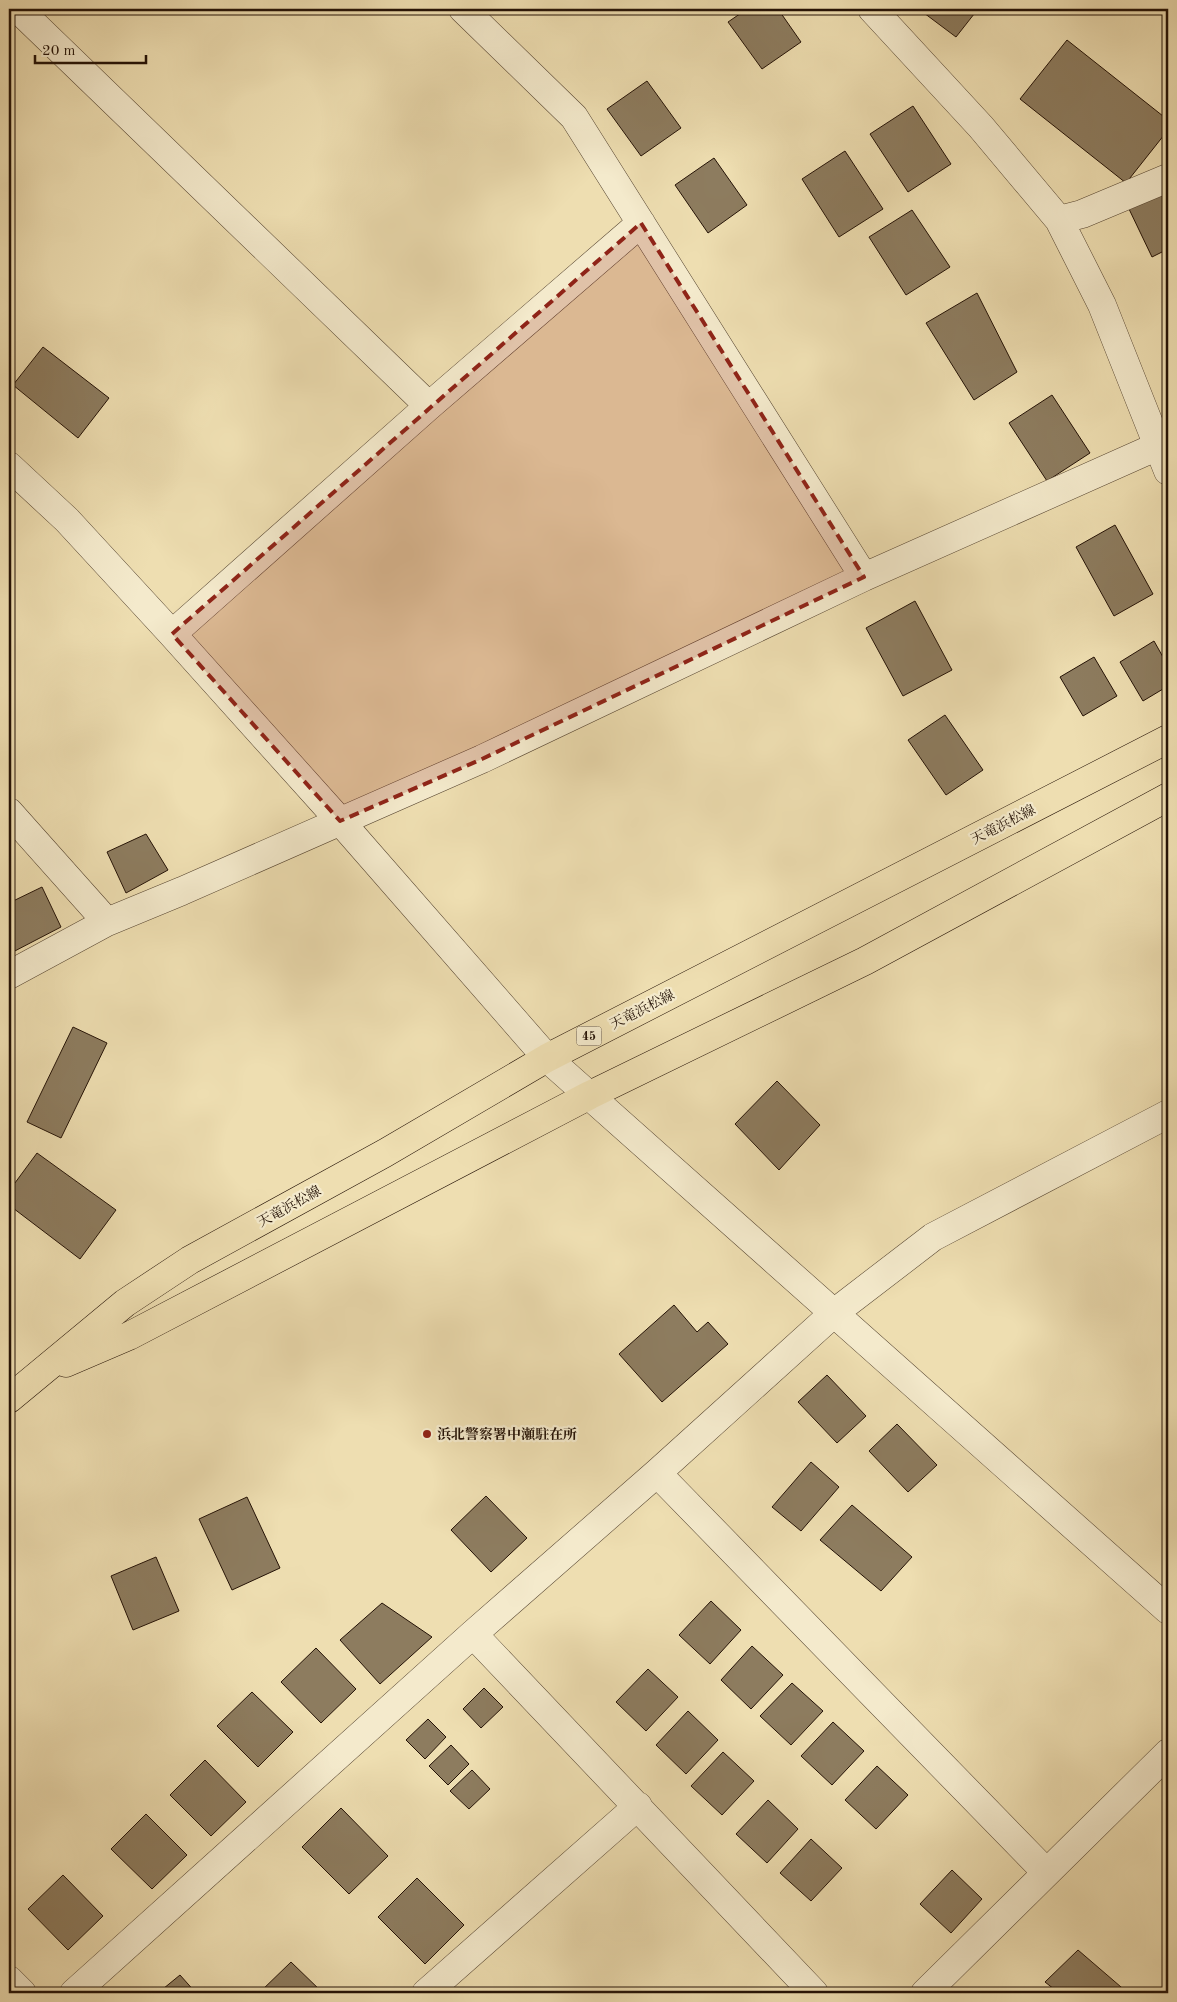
<svg xmlns="http://www.w3.org/2000/svg" width="1177" height="2002" font-family="'Old Standard TT','Noto Serif JP',serif">
  <rect width="100%" height="100%" fill="#eedeb1"/>
  <filter id="stains"><feTurbulence type="fractalNoise" baseFrequency=".004" numOctaves="4"/><feColorMatrix values="0 0 0 0 .2 0 0 0 0 .09 0 0 0 0 .02 0 0 0 .5 -.17"/></filter>
  <radialGradient id="worn" r=".72"><stop offset=".6" stop-color="#630" stop-opacity="0"/><stop offset="1" stop-color="#630" stop-opacity=".3"/></radialGradient>
  <!-- building -->
  <path fill="#8d7c5f" stroke="#241206" d="M747,9H778L801,42L762,69L728,22Z
    M922,9H978L956,37L920,10Z
    M1067,40L1168,120V130L1126,183L1020,99Z
    M647,81L681,128L641,156L607,109Z
    M913,106L951,164L908,192L870,134Z
    M845,151L883,209L839,237L802,179Z
    M714,158L747,205L708,233L675,185Z
    M1168,189V249L1152,257L1129,209Z
    M912,210L950,267L906,295L869,237Z
    M977,293L1017,372L974,400L926,323Z
    M43,347L109,398L78,438L13,385Z
    M1052,395L1090,453L1047,481L1009,423Z
    M1115,525L1153,594L1114,616L1076,547Z
    M915,601L952,670L903,696L866,628Z
    M1154,641L1168,666V686L1143,701L1120,662Z
    M1094,657L1117,696L1083,716L1060,677Z
    M945,715L983,770L946,795L908,740Z
    M146,834L168,870L126,893L107,852Z
    M42,887L61,927L9,954V903Z
    M73,1027L107,1043L61,1138L27,1122Z
    M777,1081L820,1125L779,1170L735,1124Z
    M37,1153L116,1210L80,1259L9,1205V1191Z
    M674,1305L697,1332L708,1322L728,1344L662,1402L619,1354Z
    M827,1375L866,1416L837,1443L798,1402Z
    M897,1424L937,1465L908,1492L869,1451Z
    M811,1462L839,1487L801,1531L772,1507Z
    M486,1496L527,1538L491,1572L451,1530Z
    M247,1497L280,1568L232,1590L199,1519Z
    M852,1505L912,1557L881,1591L820,1540Z
    M156,1557L179,1611L133,1630L111,1576Z
    M711,1601L741,1630L710,1664L679,1635Z
    M382,1603L432,1637L380,1684L340,1640Z
    M752,1646L783,1675L751,1709L721,1680Z
    M316,1648L356,1689L321,1723L281,1682Z
    M648,1669L678,1697L646,1731L616,1702Z
    M792,1683L823,1711L791,1745L760,1716Z
    M484,1688L503,1707L481,1728L463,1709Z
    M252,1692L293,1732L258,1767L217,1726Z
    M688,1711L718,1740L686,1774L656,1745Z
    M428,1719L446,1737L425,1759L406,1740Z
    M833,1722L864,1751L832,1785L801,1756Z
    M451,1745L469,1764L448,1785L429,1766Z
    M723,1752L754,1781L722,1815L691,1786Z
    M205,1760L246,1802L211,1836L170,1795Z
    M877,1766L908,1795L876,1829L845,1800Z
    M472,1770L490,1789L469,1809L450,1791Z
    M768,1800L798,1829L767,1863L736,1834Z
    M341,1808L388,1856L349,1894L302,1847Z
    M146,1814L187,1855L152,1889L111,1849Z
    M811,1839L842,1868L811,1901L780,1873Z
    M952,1870L982,1899L951,1933L920,1904Z
    M63,1875L103,1916L68,1950L28,1909Z
    M417,1878L464,1925L425,1964L378,1917Z
    M1078,1950L1128,1993H1059L1045,1982Z
    M291,1962L323,1993H259Z
    M180,1975L196,1993H158Z"/>
  <g fill="none" stroke-linecap="round" stroke-linejoin="round">
    <!-- minor casing -->
    <g stroke="#564531" stroke-width="29">
      <path id="minor" d="M18,9L429,406
        M463,9L574,117L864,577
        M872,9L981,127L1059,220L1102,305L1168,471
        M1059,220L1082,214L1168,178
        M9,466L67,520L172,634L340,821L547,1058L1168,1610
        M172,634L429,406L641,223
        M9,812L107,922
        M9,975L107,922L182,891L482,759L864,577L1158,446
        M657,1473L1046,1872
        M473,1634L814,1993
        M9,1980L22,1993
        M74,1993L473,1634L657,1473L834,1313L933,1237L1168,1114
        M426,1993L638,1806
        M925,1993L1168,1753"/>
    </g>
    <!-- major casing -->
    <g stroke="#241206" stroke-width="29">
      <path id="major" d="M66,1363L129,1336L590,1095L865,961L1168,797
        M9,1399L125,1303L190,1260L385,1153L547,1058L1168,739"/>
    </g>
    <!-- minor -->
    <use href="#minor" stroke="#f4eacc" stroke-width="28"/>
    <!-- major -->
    <use href="#major" stroke="#eedeb1" stroke-width="28"/>
  </g>
  <!-- marked area -->
  <path fill="#8f2418" fill-opacity="0.2" stroke="#8f2418" stroke-width="4" stroke-dasharray="10 6" stroke-linejoin="round" d="M641,223L864,577L482,759L340,821L172,634Z"/>
  <!-- markers -->
  <circle fill="#8f2418" stroke="#f4eacc" stroke-width="2" cx="427" cy="1434" r="5"/>
  <g text-anchor="middle" stroke-width="4.5" stroke-linejoin="round" paint-order="stroke">
    <!-- shield labels -->
    <rect fill="#f4eacc" stroke="#625341" stroke-width="1" x="576.5" y="1026.5" width="25" height="19" rx="4"/>
    <g font-size="12" font-weight="bold" fill="#241206">
      <text x="589" y="1040">45</text>
    </g>
    <!-- street labels -->
    <g font-size="14" fill="#241206" stroke="#f4eacc">
      <text transform="translate(1003 824) rotate(-27)" y="5">天竜浜松線</text>
      <text transform="translate(642 1009) rotate(-27)" y="5">天竜浜松線</text>
      <text transform="translate(289 1206) rotate(-29)" y="5">天竜浜松線</text>
    </g>
    <!-- poi labels -->
    <g font-size="14" font-weight="bold" fill="#241206" stroke="#f4eacc" text-anchor="start">
      <text x="437" y="1439">浜北警察署中瀬駐在所</text>
    </g>
  </g>
  <!-- margin -->
  <rect width="1177" height="2002" fill="none" stroke="#eedeb1" stroke-width="30"/>
  <rect x="10" y="10" width="1157" height="1982" fill="none" stroke="#241206" stroke-width="2.5"/>
  <rect x="15" y="15" width="1147" height="1972" fill="none" stroke="#241206"/>
  <!-- scale -->
  <path d="M35 55v8h111v-8" fill="none" stroke="#241206" stroke-width="2.5"/>
  <text x="42" y="55" font-size="15" fill="#241206" stroke="#f4eacc" stroke-width="4" paint-order="stroke">20 m</text>
  <rect width="100%" height="100%" filter="url(#stains)"/>
  <rect width="100%" height="100%" fill="url(#worn)"/>
</svg>
